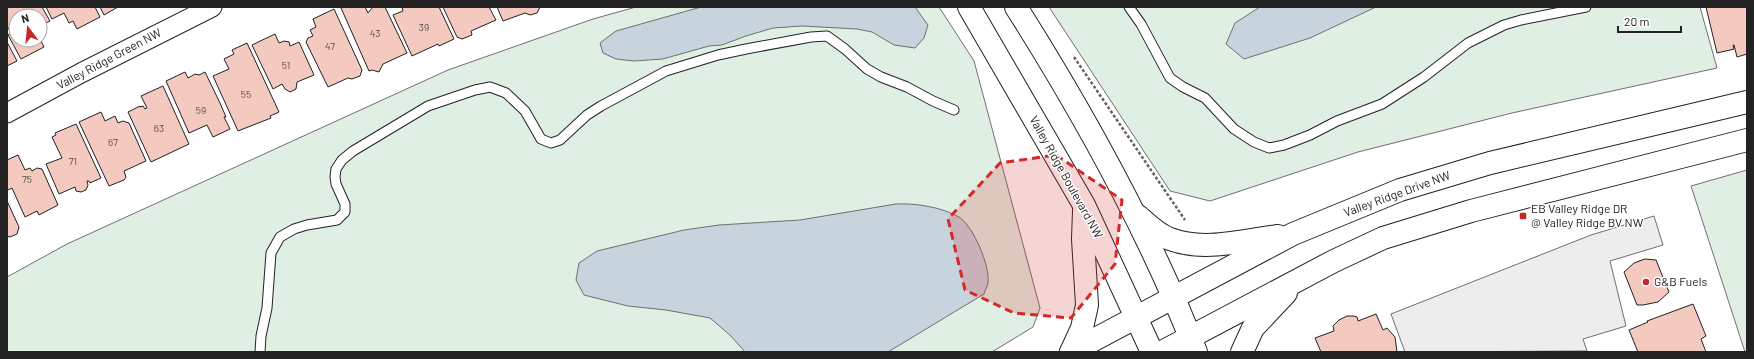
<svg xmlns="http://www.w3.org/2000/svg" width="1754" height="359" font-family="Barlow,sans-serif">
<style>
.green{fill:#e0efe3;stroke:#6f6f6f}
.parking{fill:#ededed;stroke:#6f6f6f}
.water{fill:#c7d3dd;stroke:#6f6f6f}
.building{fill:#f3c9c0;stroke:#222}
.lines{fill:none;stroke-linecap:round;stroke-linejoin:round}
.lane-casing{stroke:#222;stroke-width:11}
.street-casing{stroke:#222;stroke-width:21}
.secondary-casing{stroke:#222;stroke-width:24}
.path{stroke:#646464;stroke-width:2.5;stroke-dasharray:3 2;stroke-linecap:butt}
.lane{stroke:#fff;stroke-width:9}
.street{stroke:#fff;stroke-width:19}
.secondary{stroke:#fff;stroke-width:22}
.marked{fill:#d62828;fill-opacity:0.2;stroke:#d62828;stroke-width:3;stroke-dasharray:8 5;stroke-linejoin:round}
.poi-dot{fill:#c62828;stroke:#fff;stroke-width:1.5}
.labels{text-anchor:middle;stroke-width:3;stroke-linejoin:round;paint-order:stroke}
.number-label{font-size:10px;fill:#564c4a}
.street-label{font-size:12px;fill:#222;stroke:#fff}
.poi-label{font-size:12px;fill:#222;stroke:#fff;text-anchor:start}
</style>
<rect width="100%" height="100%" fill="#fff"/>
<g class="green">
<polygon points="636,7 939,7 974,61 1040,308 1033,327 992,352 7,352 7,277 67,244 448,70 593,19"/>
<polygon points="1049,7 1700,7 1717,68 1512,113 1358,152 1210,201 1170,191"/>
<polygon points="1747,170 1747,352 1745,352 1691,186"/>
</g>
<polygon class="parking" points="1654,216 1663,245 1610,261 1626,326 1583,339 1587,351 1405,352 1391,314 1591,235"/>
<g class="water">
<polygon points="701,7 915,7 928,25 924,38 915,48 894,45 872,32 857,29 802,26 773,28 746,36 722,45 709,46 663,59 634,61 616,59 603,53 600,43 616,31"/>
<polygon points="1260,7 1376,7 1310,38 1244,59 1226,44 1235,23"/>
<path d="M896,204C916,203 941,207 959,217C973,226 990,265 988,282C988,286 985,290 984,294L888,352H745L731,336L710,318L666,310L628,306L584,295L576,280L579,263L597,251L684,230L719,225L800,220Z"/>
</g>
<g class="building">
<polygon points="7,7 42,7 50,21 40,26 40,16 16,16 16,40 40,40 40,39 44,47 21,59 8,35 11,33 7,26"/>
<polygon points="46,7 95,7 100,17 77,29 73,21 69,23 64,13 52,19"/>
<polygon points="100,7 118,7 104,15"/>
<polygon points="344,7 365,7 368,13 373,7 385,7 407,53 383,64 379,72 372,70 369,71 341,8"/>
<polygon points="402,7 439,7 454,39 439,46 438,44 412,56 393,15 403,11"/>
<polygon points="443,7 489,7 496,20 471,31 472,35 462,39 457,37"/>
<polygon points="497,7 540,7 537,13 530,15 525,13 503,21"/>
<polygon points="1706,7 1747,7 1747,54 1737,57 1734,45 1733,45 1734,49 1730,50 1717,53"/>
<polygon points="334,9 362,70 360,76 352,79 348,78 328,87 306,42 308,38 313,36 310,30 316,27 313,19"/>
<polygon points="275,34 279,43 284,41 289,42 290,46 299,42 314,75 297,82 296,89 290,92 285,89 282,84 273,89 252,45"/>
<polygon points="7,42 17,61 7,66"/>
<polygon points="247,43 279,112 270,116 271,118 238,131 213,76 229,69 224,59 234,54 232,50"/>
<polygon points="185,72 188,78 195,74 199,75 205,72 220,103 226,117 224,117 230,129 213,137 207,125 189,133 166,81"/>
<polygon points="163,86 189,144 151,162 128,112 140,106 140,107 143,106 145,109 147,108 141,96"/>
<polygon points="101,112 105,121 115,116 118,123 123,121 129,123 146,161 124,171 126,177 124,180 109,186 79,122"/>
<polygon points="76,124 101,178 90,183 89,181 87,181 88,185 86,190 81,192 76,191 75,187 59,194 46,164 62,158 52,137 56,135 55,133"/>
<polygon points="18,155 25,170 30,168 32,171 37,168 42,169 58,205 39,215 37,211 25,217 12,188 8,190 7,189 7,160"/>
<polygon points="7,201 19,227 17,234 10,237 7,236"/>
<polygon points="1645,259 1656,260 1669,292 1658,302 1643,305 1637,305 1624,272 1634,263"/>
<polygon points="1693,304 1706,336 1701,339 1706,352 1638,352 1629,330 1648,322 1647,321"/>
<polygon points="1376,314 1383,330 1387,328 1395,337 1397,352 1321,352 1315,338 1334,331 1333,326 1339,320 1347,316 1354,316 1357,317 1358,321"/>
</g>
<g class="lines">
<defs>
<g id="lane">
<polyline points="1129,7 1141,24 1170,78 1183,87 1205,98 1234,129 1254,142 1269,148 1284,145 1310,135 1337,121 1382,104 1424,77 1468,43 1504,25 1521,20 1586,7"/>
<polyline points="260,352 261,336 267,308 271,253 280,237 294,229 307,225 337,220 345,212 345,204 336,184 335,177 336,169 342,160 353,151 428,106 475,90 490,87 506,93 525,111 541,139 551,143 560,140 587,115 601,106 666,71 718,55 746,49 811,37 827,36 845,49 867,69 881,77 907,87 933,101 954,110"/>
</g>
<polyline id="street" points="7,113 81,73 212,7"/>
<g id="secondary">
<polyline points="969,7 1084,205 1152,352"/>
<path d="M1016,7C1085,116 1149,231 1196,352"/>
<path d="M1138,216C1147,224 1158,235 1170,239C1204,252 1244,240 1278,236"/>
<polyline points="1071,352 1293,234 1400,190 1490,163 1747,102"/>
<polyline points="1071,352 1082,328 1087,305 1083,239 1084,211"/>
<polyline points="1162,352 1334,261 1383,238 1471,211 1747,140"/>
<polyline points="1242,352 1253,328 1286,293"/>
</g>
</defs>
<use href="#lane" class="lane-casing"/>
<use href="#street" class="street-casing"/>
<use href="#secondary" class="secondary-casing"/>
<polyline class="path" points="1074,57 1185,220"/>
<use href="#lane" class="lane"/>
<use href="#street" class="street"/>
<use href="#secondary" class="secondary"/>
</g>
<path class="marked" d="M1056,155L1122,200L1115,264L1071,318L1014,313L965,290L948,219L1000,163Z"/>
<g class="poi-dot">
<rect x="1519" y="212" width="8" height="8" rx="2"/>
<circle cx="1646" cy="282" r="4"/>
</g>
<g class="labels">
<g class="number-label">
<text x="424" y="31">39</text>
<text x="375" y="37">43</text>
<text x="330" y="50">47</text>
<text x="286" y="69">51</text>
<text x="246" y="98">55</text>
<text x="201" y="114">59</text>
<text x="159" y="132">63</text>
<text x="113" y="146">67</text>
<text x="73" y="165">71</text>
<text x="27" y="183">75</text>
</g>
<g class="street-label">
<text transform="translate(109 59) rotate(-28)" y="4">Valley Ridge Green NW</text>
<text transform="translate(1066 177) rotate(61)" y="4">Valley Ridge Boulevard NW</text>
<text transform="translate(1397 194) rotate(-20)" y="4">Valley Ridge Drive NW</text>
</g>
<g class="poi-label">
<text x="1531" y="213">EB Valley Ridge DR<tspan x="1531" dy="14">@ Valley Ridge BV NW</tspan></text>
<text x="1654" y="286">G&amp;B Fuels</text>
</g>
</g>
<rect width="1754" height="359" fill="none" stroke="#222222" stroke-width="16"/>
<g transform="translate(28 28) rotate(344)"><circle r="19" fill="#ffffff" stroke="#a7a7a7"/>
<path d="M0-3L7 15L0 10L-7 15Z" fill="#c62828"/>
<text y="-6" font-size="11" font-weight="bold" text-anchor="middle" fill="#222222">N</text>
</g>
<path d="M1618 26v6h63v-6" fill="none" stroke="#222222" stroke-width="2"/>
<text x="1624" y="26" font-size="12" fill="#222222" stroke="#ffffff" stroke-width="3" paint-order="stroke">20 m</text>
</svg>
